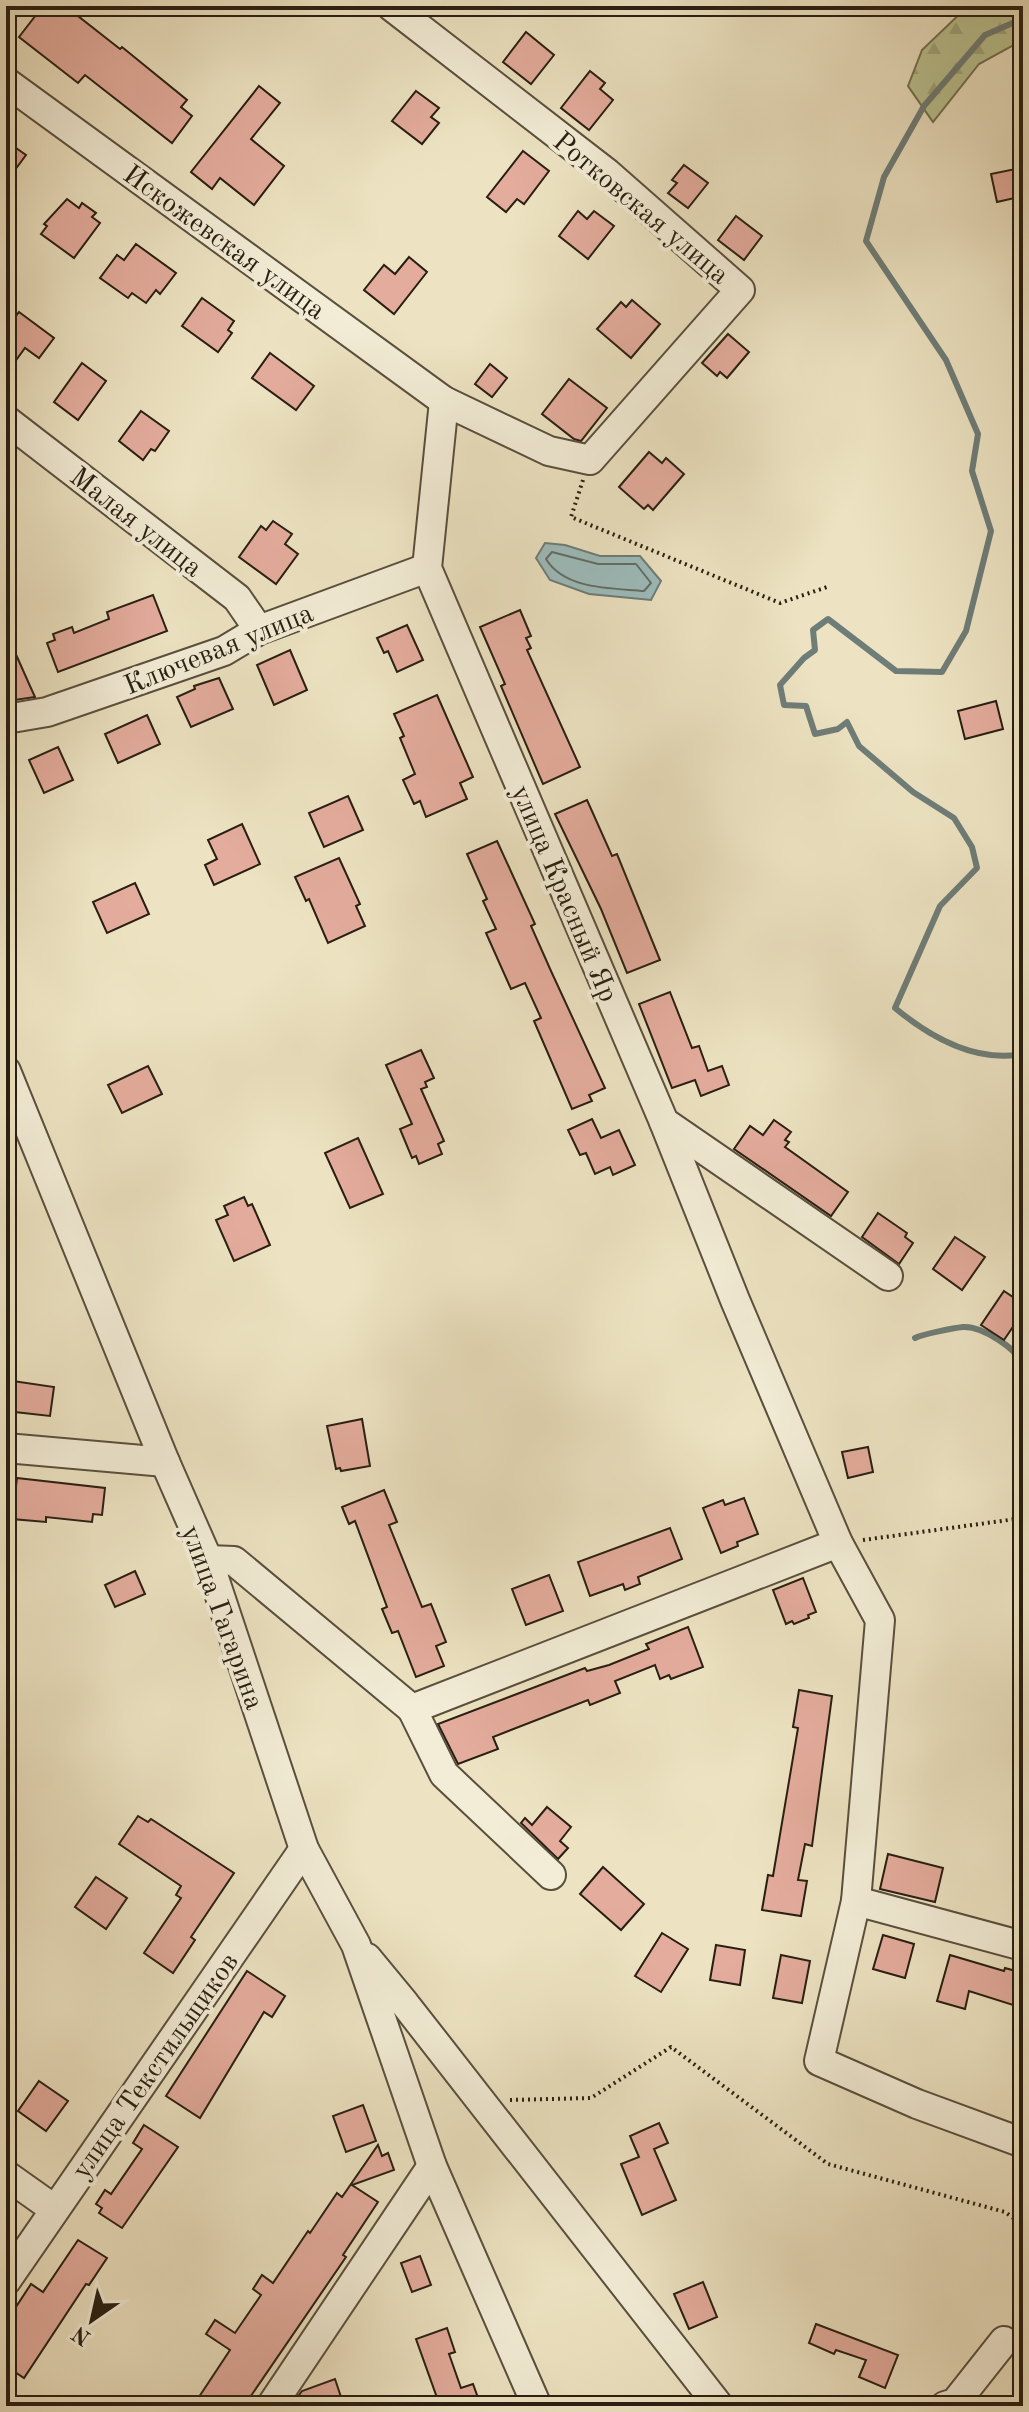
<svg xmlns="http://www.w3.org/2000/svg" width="1029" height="2412" font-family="'Old Standard TT',serif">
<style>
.forest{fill:url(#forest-firs);stroke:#727051;stroke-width:2}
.water{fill:#9dbcbc;stroke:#6e7d78;stroke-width:2}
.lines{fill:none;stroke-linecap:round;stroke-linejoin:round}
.shore{stroke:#626d66;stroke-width:2}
.stream{stroke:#6e7d78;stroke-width:6}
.building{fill:#e4ac9d;stroke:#281e11;stroke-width:2}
.minor-casing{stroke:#594f3d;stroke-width:32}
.path{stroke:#281e11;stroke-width:4;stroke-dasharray:2 4;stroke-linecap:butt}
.minor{stroke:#f3edd7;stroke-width:28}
.labels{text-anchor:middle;stroke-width:8;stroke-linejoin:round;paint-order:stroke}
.street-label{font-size:28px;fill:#281e11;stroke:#f3edd7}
</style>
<defs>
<pattern id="forest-firs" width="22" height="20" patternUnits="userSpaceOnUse" patternTransform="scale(2)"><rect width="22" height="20" fill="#bbc391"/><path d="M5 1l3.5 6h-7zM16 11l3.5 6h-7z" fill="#a1a77c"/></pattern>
</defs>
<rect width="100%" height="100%" fill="#ede3c2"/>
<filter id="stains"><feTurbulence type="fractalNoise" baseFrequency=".0025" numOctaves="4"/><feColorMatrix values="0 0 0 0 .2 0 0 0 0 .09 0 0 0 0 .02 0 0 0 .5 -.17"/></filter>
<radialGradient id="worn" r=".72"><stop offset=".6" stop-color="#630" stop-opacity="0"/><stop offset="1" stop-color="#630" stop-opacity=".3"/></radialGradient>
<polygon class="forest" points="968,6 1023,6 1023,40 979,64 933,122 908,86 922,50"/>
<polygon class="water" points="545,543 565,545 600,556 640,556 661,581 651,600 589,594 550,580 536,558"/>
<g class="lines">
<path class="shore" d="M552,552L598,564H636L651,583L644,591C612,588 565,590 546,559Z"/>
<g class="stream">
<path d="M1023,11L1015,22L985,35L924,106L884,177L866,241L946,360L978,434L972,471L991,531L966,631L942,672L896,671L828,619L813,630L815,650L804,658L780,685L784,705L806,706L815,734L838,729L847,722L859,746L913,792L954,818L972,847L977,868L940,906L895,1008C930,1037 975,1063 1023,1054"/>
<path d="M915,1338C923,1334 954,1328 963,1327C982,1326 1019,1349 1023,1367"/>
</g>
</g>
<g class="building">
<polygon points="43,6 86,6 78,16 120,49 122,47 187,100 181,107 192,116 172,143 85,75 78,83 19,37"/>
<polygon points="526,32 554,55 531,84 503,62"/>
<polygon points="590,71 605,83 600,89 613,100 589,130 561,108"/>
<polygon points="259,86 280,103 251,139 284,166 254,205 220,178 212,189 191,172"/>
<polygon points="416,91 439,108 431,117 439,123 422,144 392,121"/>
<polygon points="6,141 26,155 6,182"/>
<polygon points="523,151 549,171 524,204 517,199 506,212 487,197"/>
<polygon points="684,165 708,183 688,208 668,193 677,183 672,180"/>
<polygon points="1020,168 1023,196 997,202 991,174"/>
<polygon points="67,199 79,208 82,203 96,213 92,217 100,223 74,258 41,234 47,226 44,224"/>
<polygon points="578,211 587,219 594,211 614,226 588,259 559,236"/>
<polygon points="736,216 762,236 744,260 718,240"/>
<polygon points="136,244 176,273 160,294 156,290 146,303 132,293 128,298 100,278 117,255 124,260"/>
<polygon points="409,257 427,272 394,314 364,290 384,265 395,274"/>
<polygon points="202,298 234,321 228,330 232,333 218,352 182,326"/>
<polygon points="632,300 660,324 631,358 597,329 621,302 626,307"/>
<polygon points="19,312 54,338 39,358 25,348 6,374 6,329"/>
<polygon points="728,334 749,352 727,378 720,372 717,376 702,363"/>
<polygon points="270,353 314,386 296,410 252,378"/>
<polygon points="82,363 106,381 78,420 54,402"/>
<polygon points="490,364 507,378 492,397 475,384"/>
<polygon points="569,379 607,408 581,441 574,439 542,414"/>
<polygon points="141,411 169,431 155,451 151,449 143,460 119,441"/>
<polygon points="649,452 662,463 666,458 684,474 653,510 648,505 644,509 619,487"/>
<polygon points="273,521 292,534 285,544 298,554 276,584 239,557 261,526 266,530"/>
<polygon points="153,595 167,631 58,672 47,643 55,640 53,634 72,627 74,633 109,619 107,612"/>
<polygon points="520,610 531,636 526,638 531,648 527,650 580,767 543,784 501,686 505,684 480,627"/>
<polygon points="407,625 423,660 397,672 388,651 384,653 377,638"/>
<polygon points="6,632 30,686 35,697 8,701 6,696"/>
<polygon points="290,650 307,690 274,705 257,665"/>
<polygon points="219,678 233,709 191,727 177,697 195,689 194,686"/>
<polygon points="437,695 473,777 460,783 467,799 426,817 420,801 414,804 403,780 415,774 400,738 404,736 394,714"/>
<polygon points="996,701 1003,729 965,739 958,711"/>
<polygon points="147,715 160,744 118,763 105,734"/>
<polygon points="58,747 73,780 44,793 29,760"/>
<polygon points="348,796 363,830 324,847 309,813"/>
<polygon points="587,800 612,856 617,854 660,960 627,973 601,909 555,814"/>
<polygon points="242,824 260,864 214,885 205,865 217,859 208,840"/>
<polygon points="497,841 535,924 531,926 551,971 605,1088 589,1095 592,1101 572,1109 534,1021 541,1018 525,983 511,989 486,933 496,929 483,901 487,899 467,854"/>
<polygon points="339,858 360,904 356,906 365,926 328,943 309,899 306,901 295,877"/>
<polygon points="135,883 149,914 107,933 93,902"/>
<polygon points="670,992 692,1048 699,1046 708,1071 722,1066 729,1085 701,1096 695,1080 672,1088 639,1004"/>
<polygon points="421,1050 434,1078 425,1082 427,1087 421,1089 444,1141 438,1144 442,1154 419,1164 416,1156 412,1158 400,1129 412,1124 386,1065"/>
<polygon points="148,1066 162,1094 122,1113 108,1085"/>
<polygon points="592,1119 601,1138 619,1130 635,1165 613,1175 610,1167 595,1174 586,1153 580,1155 568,1130"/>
<polygon points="774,1120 791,1132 785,1140 789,1142 785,1147 848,1192 831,1216 734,1149 750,1126 763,1135"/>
<polygon points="358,1138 383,1194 350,1208 325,1153"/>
<polygon points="244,1197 248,1206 252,1204 270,1245 234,1261 216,1220 228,1215 224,1206"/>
<polygon points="878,1213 907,1233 905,1237 913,1243 899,1264 862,1237"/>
<polygon points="955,1237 985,1257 962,1290 933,1269"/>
<polygon points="1004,1291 1023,1304 1023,1312 1004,1340 981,1325"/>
<polygon points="6,1380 54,1387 50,1416 6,1411"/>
<polygon points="362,1419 370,1466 341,1471 340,1468 336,1469 327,1426"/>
<polygon points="868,1447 873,1472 848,1478 842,1452"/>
<polygon points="17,1478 105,1488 102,1515 93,1514 92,1522 46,1517 46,1522 12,1519"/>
<polygon points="384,1490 397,1522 389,1525 422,1607 431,1604 446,1642 436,1646 444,1666 416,1677 398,1631 392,1633 382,1609 387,1607 355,1521 349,1524 342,1507"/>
<polygon points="744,1498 758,1534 737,1542 738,1546 721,1553 703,1508 723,1500 725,1505"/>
<polygon points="670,1528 682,1559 638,1577 640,1584 625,1590 623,1584 590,1596 578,1562"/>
<polygon points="135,1571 145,1594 115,1607 105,1585"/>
<polygon points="549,1575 563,1611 526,1625 512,1589"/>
<polygon points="803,1578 816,1612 808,1615 809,1618 794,1624 792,1621 786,1624 773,1590"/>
<polygon points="688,1627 703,1667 671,1679 669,1675 660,1679 655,1665 615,1681 620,1693 590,1705 588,1700 493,1737 498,1749 458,1764 438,1724 585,1668 587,1671 609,1665 649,1649 646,1644"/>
<polygon points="799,1690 832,1696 812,1846 805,1844 798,1880 807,1881 801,1916 762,1910 768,1875 773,1876 798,1728 793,1727"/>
<polygon points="547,1807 571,1827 560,1841 568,1848 558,1859 521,1823 525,1818 532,1825"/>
<polygon points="138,1816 148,1822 151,1819 234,1873 191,1937 195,1940 173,1973 144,1953 181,1898 176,1895 181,1886 119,1844"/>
<polygon points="888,1854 943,1868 935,1902 880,1889"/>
<polygon points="603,1867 644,1904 621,1930 580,1894"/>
<polygon points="96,1877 127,1898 106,1929 75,1907"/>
<polygon points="662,1933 688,1949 661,1992 635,1976"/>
<polygon points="883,1935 914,1944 905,1978 873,1969"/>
<polygon points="716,1945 745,1950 740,1985 710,1980"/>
<polygon points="781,1955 810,1961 802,2003 773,1998"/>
<polygon points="950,1955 1004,1971 1005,1968 1023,1973 1023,2008 969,1991 965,2009 937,2001"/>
<polygon points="247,1971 285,1996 272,2017 264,2012 200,2118 166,2096"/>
<polygon points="39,2081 68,2101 46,2131 18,2111"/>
<polygon points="363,2105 376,2141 346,2152 333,2116"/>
<polygon points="659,2123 668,2143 654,2149 676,2200 642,2215 621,2164 639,2157 630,2136"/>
<polygon points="144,2125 178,2147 122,2228 99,2213 102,2208 96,2204 105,2190 111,2194 142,2149 133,2143"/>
<polygon points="378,2145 382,2156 388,2153 394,2170 352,2185 378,2202 343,2255 346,2257 244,2406 193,2406 230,2350 206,2334 215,2320 235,2333 261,2295 253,2289 262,2275 273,2283 308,2231 310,2233 337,2193 342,2197"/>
<polygon points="78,2240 107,2258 89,2285 86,2284 24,2378 6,2366 6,2331 16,2316 12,2313 31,2284 43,2292"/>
<polygon points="420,2256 431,2285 412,2292 401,2263"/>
<polygon points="703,2282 717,2317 689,2329 674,2294"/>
<polygon points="816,2324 898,2355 885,2388 859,2377 866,2360 836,2350 834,2354 809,2343"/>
<polygon points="447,2328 455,2352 449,2354 461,2388 473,2384 481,2406 440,2406 416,2339"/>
<polygon points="335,2379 344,2406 291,2406 302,2391"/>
</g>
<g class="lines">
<defs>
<g id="minor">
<polyline points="6,82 444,401 549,451 590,460 740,290 607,173 391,6"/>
<polyline points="444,401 427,568 664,1122 888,1276"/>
<polyline points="6,420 237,598 259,630"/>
<polyline points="6,719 47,712 224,651 259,630 427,568"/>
<polyline points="6,1071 165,1462 208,1560 304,1849 356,1945 432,2166 537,2406"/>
<polyline points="664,1122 735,1300 838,1543 880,1620 856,1901 819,2061 917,2104 1023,2143"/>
<polyline points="6,1448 165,1462"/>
<polyline points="208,1560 234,1561 412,1709 838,1543"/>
<polyline points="412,1709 444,1774 551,1875"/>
<polyline points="856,1901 1023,1946"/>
<polyline points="367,1958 405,2004 719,2406"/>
<polyline points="6,2175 54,2209"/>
<polyline points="6,2281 304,1849"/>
<polyline points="271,2406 432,2166"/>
<polyline points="945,2406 955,2403 1004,2341"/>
</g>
</defs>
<use href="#minor" class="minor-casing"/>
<g class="path">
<polyline points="583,480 571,517 780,603 830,586"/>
<polyline points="863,1540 1023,1518"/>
<polyline points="510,2100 591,2098 671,2047 828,2164 1005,2212 1023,2225"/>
</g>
<use href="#minor" class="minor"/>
</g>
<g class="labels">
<g class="street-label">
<text transform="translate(642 207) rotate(40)" y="10">Ротковская улица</text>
<text transform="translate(225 241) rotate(36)" y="10">Искожевская улица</text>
<text transform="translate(137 521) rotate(38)" y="10">Малая улица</text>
<text transform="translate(218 648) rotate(-22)" y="10">Ключевая улица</text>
<text transform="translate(566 893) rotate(67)" y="10">улица Красный Яр</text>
<text transform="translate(224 1617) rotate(70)" y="10">улица Гагарина</text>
<text transform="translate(154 2065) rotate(-55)" y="10">улица Текстильщиков</text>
</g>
</g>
<rect width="1029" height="2412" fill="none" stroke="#ede3c2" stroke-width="32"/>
<rect x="8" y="8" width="1013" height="2396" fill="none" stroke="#281e11" stroke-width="4"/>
<rect x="16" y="16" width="997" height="2380" fill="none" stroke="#281e11" stroke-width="2"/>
<g transform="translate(92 2320) rotate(214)" stroke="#f3edd7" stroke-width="6" paint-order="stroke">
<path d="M0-6L14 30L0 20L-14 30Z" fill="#281e11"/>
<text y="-12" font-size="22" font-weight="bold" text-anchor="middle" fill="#281e11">N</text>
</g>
<rect width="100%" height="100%" filter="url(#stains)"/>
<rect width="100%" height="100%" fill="url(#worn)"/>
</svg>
